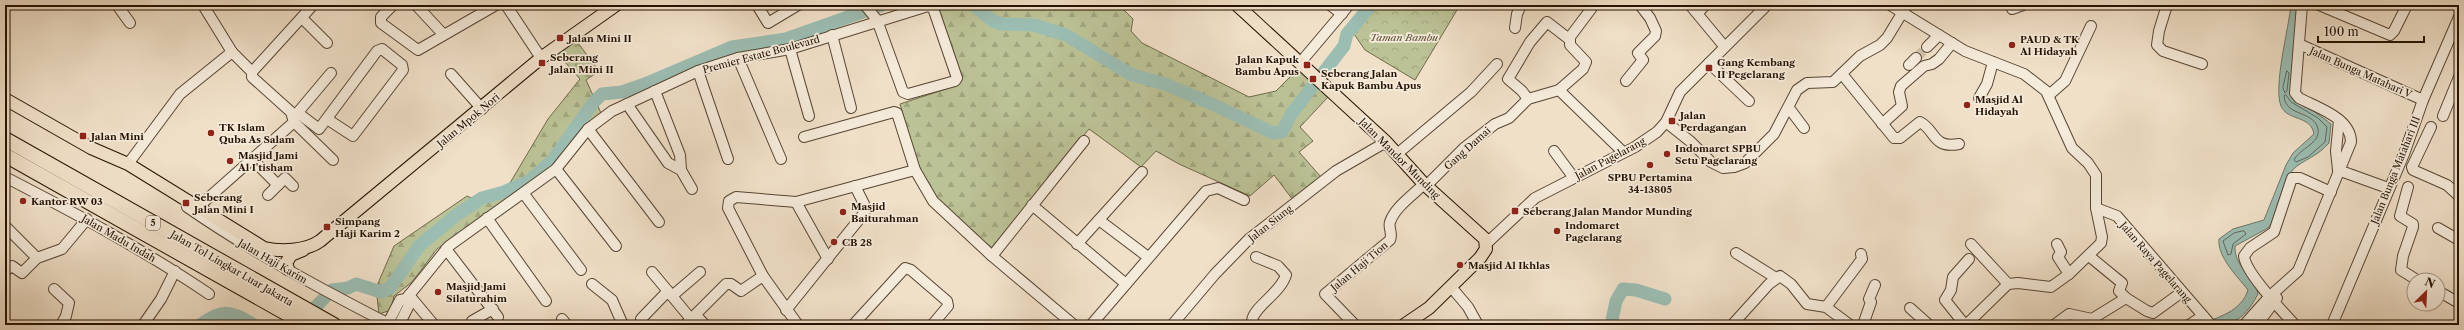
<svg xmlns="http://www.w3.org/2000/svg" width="2464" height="330" font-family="'Libre Caslon Text',serif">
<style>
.forest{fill:url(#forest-firs);stroke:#706a4b}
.park{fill:url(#park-crowns);stroke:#706a4b}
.water{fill:#9bbdb2;stroke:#6b786b}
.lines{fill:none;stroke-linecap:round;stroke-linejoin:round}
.shore{stroke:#60675a;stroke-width:1}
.river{stroke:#9bbdb2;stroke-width:13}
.minor-tunnel{stroke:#d1c1aa;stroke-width:10;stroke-dasharray:10 5;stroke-linecap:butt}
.minor-casing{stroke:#574533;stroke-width:12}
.major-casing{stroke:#241101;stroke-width:14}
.highway-casing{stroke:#241101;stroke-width:16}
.minor{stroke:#f5ebdb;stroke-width:10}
.major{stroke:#f0e0c8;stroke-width:12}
.highway{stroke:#f0e0c8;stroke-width:14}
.poi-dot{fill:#8f2418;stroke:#f5ebdb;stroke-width:1.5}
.labels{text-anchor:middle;stroke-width:3.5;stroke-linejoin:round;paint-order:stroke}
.shield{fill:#f5ebdb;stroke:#635242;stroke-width:1}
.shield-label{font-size:9px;font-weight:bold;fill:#241101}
.park-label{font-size:10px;font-style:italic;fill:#594f35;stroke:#f5ebdb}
.poi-label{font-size:10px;font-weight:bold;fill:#241101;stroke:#f5ebdb;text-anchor:start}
.street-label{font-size:10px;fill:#241101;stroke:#f5ebdb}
</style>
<defs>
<pattern id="forest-firs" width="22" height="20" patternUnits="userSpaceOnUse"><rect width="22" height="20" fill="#bbc295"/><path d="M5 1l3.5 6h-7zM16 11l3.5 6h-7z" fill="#a1a67f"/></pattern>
<pattern id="park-crowns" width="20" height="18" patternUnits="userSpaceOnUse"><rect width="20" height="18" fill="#bbc295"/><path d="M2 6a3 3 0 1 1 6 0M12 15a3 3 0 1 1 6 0" fill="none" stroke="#a1a67f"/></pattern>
</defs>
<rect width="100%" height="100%" fill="#f0e0c8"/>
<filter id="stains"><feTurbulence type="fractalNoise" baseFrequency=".005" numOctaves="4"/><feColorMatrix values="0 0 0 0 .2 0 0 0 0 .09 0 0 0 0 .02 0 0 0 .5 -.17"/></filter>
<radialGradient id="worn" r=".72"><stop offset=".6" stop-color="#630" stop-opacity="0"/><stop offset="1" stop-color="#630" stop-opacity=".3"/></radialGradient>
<g class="forest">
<polygon points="932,5 1119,5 1133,19 1131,31 1142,43 1249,97 1276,91 1298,69 1328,97 1300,127 1313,141 1299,152 1321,177 1293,200 1274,175 1250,196 1179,164 1156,151 1141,167 1089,129 992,248 938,203 918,167 900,104 958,85"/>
<polygon points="575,39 599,71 586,80 601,113 583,128 547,175 437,249 412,282 394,296 391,310 379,314 376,288 394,246 467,196 476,200 510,183 548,119 580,79 556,52"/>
</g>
<polygon class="park" points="1373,5 1460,5 1415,80 1365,50 1354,34"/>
<path class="water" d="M2291,5H2300L2291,94C2303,106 2318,113 2331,124L2329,143C2317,156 2310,157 2297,166C2285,174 2277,209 2272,223L2268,228L2235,246C2234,267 2254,276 2258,294C2242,324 2231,325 2199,325C2218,317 2241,312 2248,290C2238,277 2217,257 2219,239L2233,229L2264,220L2286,165L2293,153L2314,134C2311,115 2287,121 2281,106C2273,87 2289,27 2291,5Z"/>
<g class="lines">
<g class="shore">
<polygon points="2287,71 2289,73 2287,91 2285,93 2283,88"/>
<path d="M2286,95L2291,102L2318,118L2327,127L2325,142L2308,157L2296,162L2294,160C2299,149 2321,143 2318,129C2314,110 2285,117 2284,96Z"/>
<polygon points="2244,231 2246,234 2233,244 2231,254 2228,255 2223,241 2234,233"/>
</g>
<g class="river">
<polyline points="973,5 993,21 1002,24 1034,25 1066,35 1130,74 1165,84 1210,103 1273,133 1282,132 1292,113 1344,46 1347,34 1371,5"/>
<polyline points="304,319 332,290 348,288 356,284 381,292 390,288 419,246 455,216 482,198 504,192 529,181 552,161 593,103 602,94 622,92 645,84 732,47 786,39 882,5"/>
<path d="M200,325C223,308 231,311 254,325"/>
<polyline points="1611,325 1616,301 1623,289 1636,290 1665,299"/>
</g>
<polyline class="minor-tunnel" points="1916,58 1927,47"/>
<defs>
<g id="minor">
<polyline points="117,5 130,23"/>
<polyline points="203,5 232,52 252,72"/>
<polyline points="393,5 381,17 381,23 418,50 496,5"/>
<polyline points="416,5 443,34"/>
<polyline points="506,5 541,58"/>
<polyline points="757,5 768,23 798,5"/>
<polyline points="1330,5 1342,14"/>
<polyline points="1690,5 1724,46"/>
<polyline points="1890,5 1965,51 2024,74 2046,91 2072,148 2088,163 2096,175 2096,208 2102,237 2101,243 2069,274 2051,287 2018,283 2008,284 1966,325"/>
<polyline points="2167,5 2159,31 2157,45 2163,51 2202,64"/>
<polyline points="2319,5 2390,35 2394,31 2407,5"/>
<polyline points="2012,9 2023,5"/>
<polyline points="1698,13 1705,5"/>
<polyline points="302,18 327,43"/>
<polyline points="1515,28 1517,14 1521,5"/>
<polyline points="832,35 851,108"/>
<polyline points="2299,44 2423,100"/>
<polyline points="1927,47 1939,35"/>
<polyline points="790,49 809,116"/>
<polyline points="738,58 781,159"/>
<polyline points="1300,63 1349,5"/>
<polyline points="1709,63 1749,101"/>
<polyline points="1909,65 1916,58"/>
<polyline points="698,71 728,159"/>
<polyline points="451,74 482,109"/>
<path d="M1842,74L1894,138H1900L1920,122C1936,130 1932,149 1959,144"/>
<polyline points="1626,81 1643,60 1638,53 1655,36 1656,31 1650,18 1640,5"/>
<polyline points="1559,90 1623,152"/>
<polyline points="655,91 680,155 681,170"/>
<polyline points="2049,95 2065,81 2091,26"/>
<polyline points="1979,98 1987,84 1993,62"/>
<polyline points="1528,99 1522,91 1508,79 1530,42 1547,22 1569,39"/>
<polyline points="627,104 668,163 681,170 692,189"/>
<polyline points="1789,108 1804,128"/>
<polyline points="298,113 319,129 377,51 382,49 402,65 403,70 353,136 327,119"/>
<polyline points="2443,116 2459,77"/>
<polyline points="294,117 331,73"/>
<polyline points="294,122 333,160"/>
<polyline points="1666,122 1691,142 1711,162 1723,168 1734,167 1745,163 1774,134 1797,90 1807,83 1833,82 1860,56 1880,45 1887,38 1907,5"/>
<polyline points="1882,124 1902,106 1899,92 1901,86 1924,66 1932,64 1939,59 1952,43"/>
<polyline points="2431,127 2412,167 2413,170 2447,185 2459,196"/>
<polyline points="588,129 659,222"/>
<polyline points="804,137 894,112 897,113 915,170 933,201 992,256 1074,325"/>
<polyline points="1554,151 1574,178"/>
<polyline points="1397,154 1471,92 1497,64"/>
<polyline points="253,160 278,185"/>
<polyline points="128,164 180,94 232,52"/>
<polyline points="556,169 616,246"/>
<polyline points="2338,170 2388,188"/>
<polyline points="2338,170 2336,151 2339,120"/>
<path d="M5,177C75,213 144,250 209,294"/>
<polyline points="1426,186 1464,148 1495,124 1509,118 1528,99 1559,90 1583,69 1586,62 1570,45 1570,37 1591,9 1592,5"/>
<polyline points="2408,187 2400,216 2413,224 2413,227 2403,256 2401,270 2417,280"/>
<polyline points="524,194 581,270"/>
<polyline points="268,195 285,178 293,186"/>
<polyline points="796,202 828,259"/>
<polyline points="1032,205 1126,284"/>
<path d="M187,207C252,252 321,289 391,325"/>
<polyline points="197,208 294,122 291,112 252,77 252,72 313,5"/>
<polyline points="2096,208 2117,216 2211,325"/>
<polyline points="487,218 546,301"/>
<polyline points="1099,220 1148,257"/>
<polyline points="5,226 37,258"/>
<polyline points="2438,228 2459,240"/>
<polyline points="1487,243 1535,198 1635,147 1657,132 1666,122 1680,92 1767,5"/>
<polyline points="1077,244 1142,172"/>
<polyline points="1971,244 2008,284"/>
<polyline points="2057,244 2061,252 2058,257 2069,274"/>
<polyline points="446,249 498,317"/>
<polyline points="1736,253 1776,278"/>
<polyline points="992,256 1084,141"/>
<polyline points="2089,256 2122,283 2119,291 2126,298"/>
<path d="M1256,257L1278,266L1286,275C1280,294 1253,307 1252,321L1256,325"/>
<polyline points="5,271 12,266 22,273 37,258 62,249 87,219"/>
<polyline points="652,272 691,319"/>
<polyline points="592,284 612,300 623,325"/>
<polyline points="1452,288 1468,307 1478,325"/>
<polyline points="54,289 69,303 66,316 61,325"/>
<polyline points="2438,291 2459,303"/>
<polyline points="409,295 434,325"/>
<polyline points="672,296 700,272"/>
<polyline points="406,299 449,246 556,169 588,129 612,111 698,71 738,58 790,49 928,6 933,8 957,78 955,81 908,94 903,92 877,20 865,5"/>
<polyline points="1826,307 1862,259 1861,254"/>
<polyline points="1910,308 1929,325"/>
<polyline points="786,310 865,212 864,204 855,186"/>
<polyline points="696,315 705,325"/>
<polyline points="562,319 567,325"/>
<polyline points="641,319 668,291"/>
<polyline points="472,321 493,309"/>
<polyline points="388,323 400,300 406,299"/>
<polyline points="143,325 161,299 175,271"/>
<polyline points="399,325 409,305 406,299"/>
<polyline points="685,325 726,284 731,284 741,291 763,276"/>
<polyline points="798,325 763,276 728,208 729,201 736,197 796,202 915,170"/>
<polyline points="853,325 905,268 911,270 947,301 948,306 932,325"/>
<polyline points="1091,325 1206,191 1218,188 1244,200"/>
<polyline points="1172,325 1215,274 1249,239 1336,171 1386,142"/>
<path d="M1355,325L1325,294L1390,240C1393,233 1388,228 1390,222C1395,207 1413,195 1424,184"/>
<polyline points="1732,325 1769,284 1780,276 1791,284 1807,304 1826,307 1850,325"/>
<polyline points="1863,325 1871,302 1869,299 1875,285"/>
<polyline points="1965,325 1945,300 1951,290 1953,277 1969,259"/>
<polyline points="2054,325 2069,314 2092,319 2126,298 2147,311 2153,313 2182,292"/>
<polyline points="2189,325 2203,316"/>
<path d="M2244,325L2269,297L2298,271L2351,142C2351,118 2318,108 2299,98L2295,93L2302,5"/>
<polyline points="2257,325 2277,298"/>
<path d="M2295,325C2283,312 2245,272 2244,256L2250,248L2274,232L2292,178H2300L2331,192"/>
<polyline points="2332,325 2404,154 2423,100 2459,17"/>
</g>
<g id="major">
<polyline points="1237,5 1386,142 1424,184 1485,239 1486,249 1480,258 1429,308 1404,325"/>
<path d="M5,99L91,148L128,164L264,248C281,252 306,251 320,241L541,58L616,5"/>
<polyline points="288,269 286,263 291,255 303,250"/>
</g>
<g id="highway">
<polyline points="5,139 334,325"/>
<polyline points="5,155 307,325"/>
</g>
</defs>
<use href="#minor" class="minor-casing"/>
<use href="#major" class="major-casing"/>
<use href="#highway" class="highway-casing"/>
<use href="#minor" class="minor"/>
<use href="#major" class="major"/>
<use href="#highway" class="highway"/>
</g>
<g class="poi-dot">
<rect x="556" y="34" width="8" height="8" rx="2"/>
<circle cx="2012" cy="45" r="4"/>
<rect x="538" y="59" width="8" height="8" rx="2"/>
<rect x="1303" y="61" width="8" height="8" rx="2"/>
<rect x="1705" y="64" width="8" height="8" rx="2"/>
<rect x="1309" y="75" width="8" height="8" rx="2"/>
<circle cx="1967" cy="105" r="4"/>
<rect x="1668" y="117" width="8" height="8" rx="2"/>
<circle cx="211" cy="133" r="4"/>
<rect x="79" y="132" width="8" height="8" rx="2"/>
<circle cx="1667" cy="154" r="4"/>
<circle cx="230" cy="161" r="4"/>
<circle cx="1650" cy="165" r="4"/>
<circle cx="23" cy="201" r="4"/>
<rect x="182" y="199" width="8" height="8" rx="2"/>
<rect x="1511" y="207" width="8" height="8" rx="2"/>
<circle cx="843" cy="212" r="4"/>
<rect x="323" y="223" width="8" height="8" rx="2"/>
<circle cx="1557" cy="231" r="4"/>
<circle cx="834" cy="242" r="4"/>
<circle cx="1460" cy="265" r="4"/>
<circle cx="438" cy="292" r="4"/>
</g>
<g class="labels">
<rect class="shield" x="146" y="216" width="14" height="14" rx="3"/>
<g class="shield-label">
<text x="153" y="226">5</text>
</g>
<g class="park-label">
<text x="1404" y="41">Taman Bambu</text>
</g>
<g class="poi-label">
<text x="568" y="42">Jalan Mini II</text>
<text x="2020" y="43">PAUD &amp; TK<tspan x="2020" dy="12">Al Hidayah</tspan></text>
<text x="550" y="61">Seberang<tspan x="550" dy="12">Jalan Mini II</tspan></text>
<text x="1299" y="63" text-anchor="end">Jalan Kapuk<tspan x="1299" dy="12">Bambu Apus</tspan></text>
<text x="1717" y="66">Gang Kembang<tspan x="1717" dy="12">II Pegelarang</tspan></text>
<text x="1321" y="77">Seberang Jalan<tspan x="1321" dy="12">Kapuk Bambu Apus</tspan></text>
<text x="1975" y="103">Masjid Al<tspan x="1975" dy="12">Hidayah</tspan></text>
<text x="1680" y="119">Jalan<tspan x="1680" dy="12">Perdagangan</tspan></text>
<text x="219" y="131">TK Islam<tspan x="219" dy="12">Quba As Salam</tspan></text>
<text x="91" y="140">Jalan Mini</text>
<text x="1675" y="152">Indomaret SPBU<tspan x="1675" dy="12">Setu Pagelarang</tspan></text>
<text x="238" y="159">Masjid Jami<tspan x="238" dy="12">Al I'tisham</tspan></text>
<text x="1650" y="181" text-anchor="middle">SPBU Pertamina<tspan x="1650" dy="12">34-13805</tspan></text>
<text x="194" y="201">Seberang<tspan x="194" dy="12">Jalan Mini I</tspan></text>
<text x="31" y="205">Kantor RW 03</text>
<text x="851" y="210">Masjid<tspan x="851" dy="12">Baiturahman</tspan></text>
<text x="1523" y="215">Seberang Jalan Mandor Munding</text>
<text x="335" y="225">Simpang<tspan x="335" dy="12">Haji Karim 2</tspan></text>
<text x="1565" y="229">Indomaret<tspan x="1565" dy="12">Pagelarang</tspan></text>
<text x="842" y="246">CB 28</text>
<text x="1468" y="269">Masjid Al Ikhlas</text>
<text x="446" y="290">Masjid Jami<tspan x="446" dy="12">Silaturahim</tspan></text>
</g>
<g class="street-label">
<text transform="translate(761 54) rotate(-15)" y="4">Premier Estate Boulevard</text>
<text transform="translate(2361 72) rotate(24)" y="4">Jalan Bunga Matahari V</text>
<text transform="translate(468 120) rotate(-40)" y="4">Jalan Mpok Nori</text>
<text transform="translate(1467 148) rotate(-42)" y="4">Gang Damai</text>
<text transform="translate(1400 158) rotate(45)" y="4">Jalan Mandor Munding</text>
<text transform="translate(1610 158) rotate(-28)" y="4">Jalan Pagelarang</text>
<text transform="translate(2395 170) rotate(-68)" y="4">Jalan Bunga Matahari III</text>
<text transform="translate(1270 223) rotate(-38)" y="4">Jalan Siung</text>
<text transform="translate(119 238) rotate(30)" y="4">Jalan Madu Indah</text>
<text transform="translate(273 261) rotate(30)" y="4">Jalan Haji Karim</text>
<text transform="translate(2156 262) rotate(49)" y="4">Jalan Raya Pagelarang</text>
<text transform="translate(1359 266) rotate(-40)" y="4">Jalan Haji Tion</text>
<text transform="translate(232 268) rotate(30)" y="4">Jalan Tol Lingkar Luar Jakarta</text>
</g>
</g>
<rect width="2464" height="330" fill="none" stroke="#f0e0c8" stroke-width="20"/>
<rect x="6" y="6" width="2452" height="318" fill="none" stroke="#241101" stroke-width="2"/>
<rect x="10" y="10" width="2444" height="310" fill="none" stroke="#241101"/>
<g transform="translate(2426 292) rotate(24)"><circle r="19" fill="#f5ebdb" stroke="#a19484"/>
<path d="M0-3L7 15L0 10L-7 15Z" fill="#8f2418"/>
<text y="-6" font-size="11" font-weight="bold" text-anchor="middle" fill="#241101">N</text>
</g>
<path d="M2318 36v6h106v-6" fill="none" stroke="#241101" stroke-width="2"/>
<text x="2324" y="36" font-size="12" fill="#241101" stroke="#f5ebdb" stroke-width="3" paint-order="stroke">100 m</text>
<rect width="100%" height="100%" filter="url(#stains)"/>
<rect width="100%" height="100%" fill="url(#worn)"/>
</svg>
